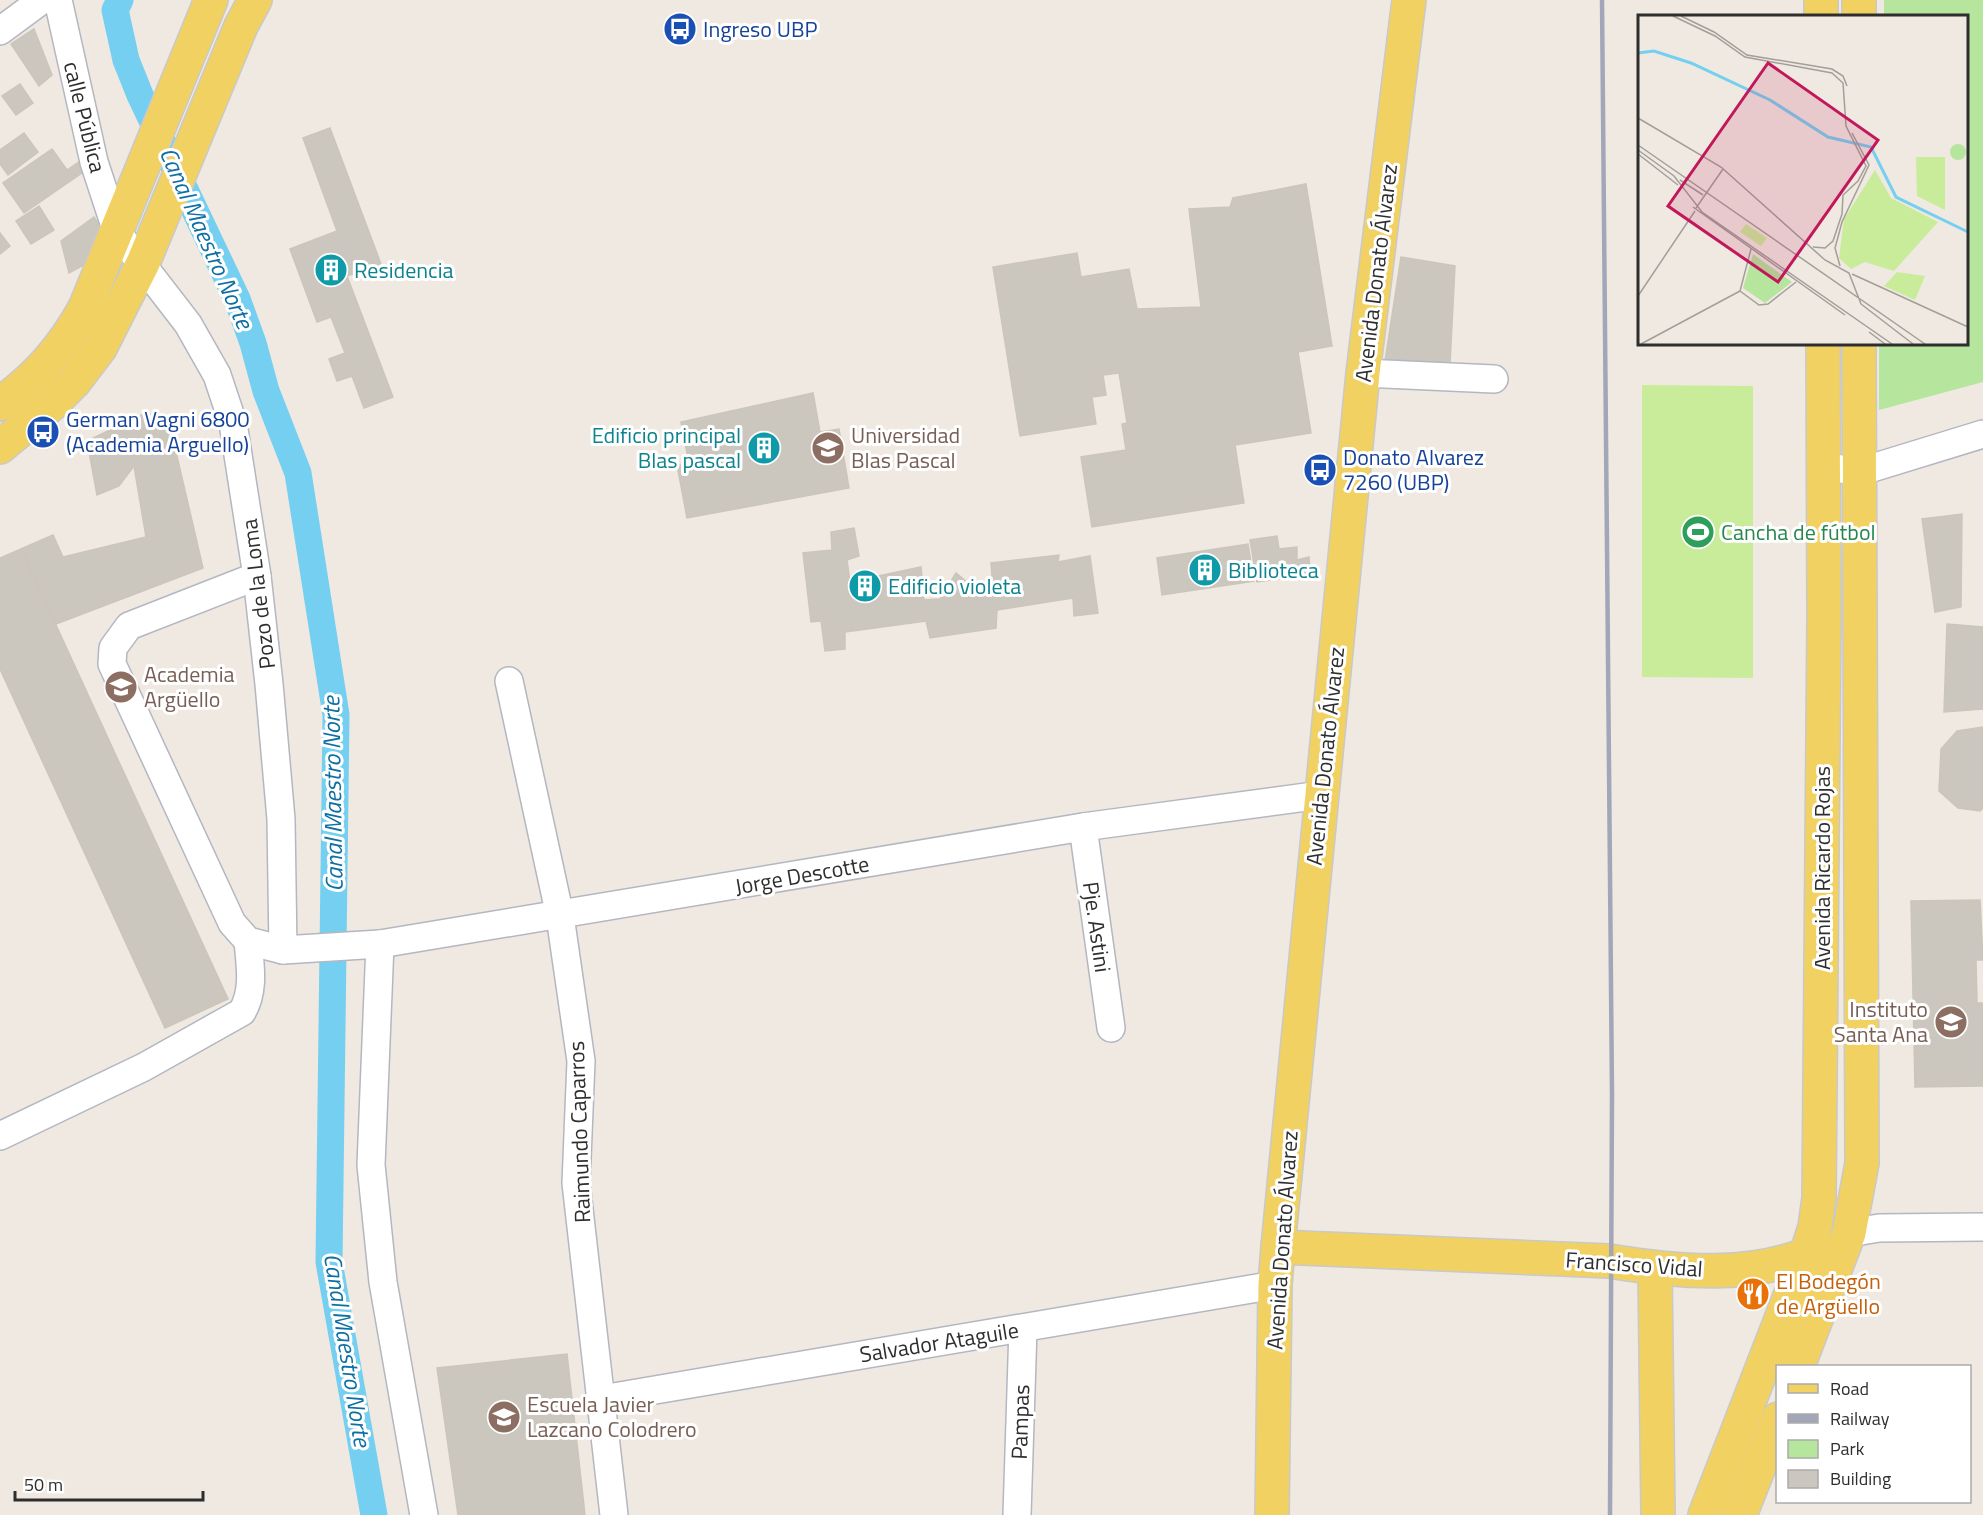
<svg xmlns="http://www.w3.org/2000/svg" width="1983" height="1515" font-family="'Titillium Web',sans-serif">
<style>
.green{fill:#b6e59e}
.pitch{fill:#c9ec9a}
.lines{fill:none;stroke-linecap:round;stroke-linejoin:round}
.canal{stroke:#75cff0;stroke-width:27}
.building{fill:#cbc7bf;stroke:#cbc5ba;stroke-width:1.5}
.minor-casing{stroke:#b4b7c1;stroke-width:30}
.major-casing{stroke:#c9c9c9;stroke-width:36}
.minor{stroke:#fff;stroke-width:27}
.major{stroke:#f2d163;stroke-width:33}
.rail{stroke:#a3a6b8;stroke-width:4.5}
.labels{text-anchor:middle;stroke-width:6;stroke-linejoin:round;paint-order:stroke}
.transit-label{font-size:22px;fill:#164399;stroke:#fff;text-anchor:start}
.street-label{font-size:22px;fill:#2e2e2e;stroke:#fff}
.culture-label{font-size:22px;fill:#0d838f;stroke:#fff;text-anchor:start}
.education-label{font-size:22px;fill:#785e54;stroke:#fff;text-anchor:start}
.leisure-label{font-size:22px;fill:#27864d;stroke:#fff;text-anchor:start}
.food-label{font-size:22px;fill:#c56008;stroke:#fff;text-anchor:start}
.water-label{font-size:24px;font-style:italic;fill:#0d6fa3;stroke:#fff}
.inset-river{fill:none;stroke:#75cff0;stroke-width:3}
.inset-road{fill:none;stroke:#a29e99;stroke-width:1.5}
.view{fill:#c2185b;fill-opacity:0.15;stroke:#c2185b;stroke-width:3}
.inset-edge{fill:none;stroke:#2e2e2e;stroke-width:3}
</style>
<rect width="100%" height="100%" fill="#efe9e1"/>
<polygon class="green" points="1884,0 1983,0 1983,382 1879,410 1879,344 1966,344 1966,16 1884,16"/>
<polygon class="pitch" points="1642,385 1753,386 1753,678 1642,677"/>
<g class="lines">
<polyline class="canal" points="120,0 115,10 126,60 140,95 237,299 253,343 266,391 298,473 336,715 329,1262 374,1515"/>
</g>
<g class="building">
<polygon points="34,29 52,75 39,86 11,44"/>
<polygon points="20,84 33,103 16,115 2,96"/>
<polygon points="330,128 381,264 347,276 393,397 364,408 352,376 337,381 329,359 345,353 331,317 317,322 290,249 337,231 303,138"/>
<polygon points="24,133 38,152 8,175 0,164 0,150"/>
<polygon points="52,149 67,170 83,159 89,168 24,213 3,183"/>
<polygon points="1306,184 1332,346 1298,352 1311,433 1235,445 1244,503 1092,527 1081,457 1126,450 1122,424 1127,423 1119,373 1103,375 1106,395 1092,397 1096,424 1020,436 993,267 1077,253 1081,277 1129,269 1137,309 1201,307 1189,209 1230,207 1233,198"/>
<polygon points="39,206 54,230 31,244 16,221"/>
<polygon points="94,217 100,226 86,264 69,273 61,241"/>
<polygon points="0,233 10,246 0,254"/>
<polygon points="1401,257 1455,266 1450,364 1385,361"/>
<polygon points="813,393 820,432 839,429 849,488 687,518 677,465 689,463 681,422"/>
<polygon points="148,412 173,439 203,568 56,624 21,549 53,535 63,557 146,537 134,466 119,486 97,495 87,441"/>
<polygon points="1962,514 1961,607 1935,612 1922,519"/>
<polygon points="854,528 859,556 847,560 850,582 921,567 924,600 940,599 956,573 980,593 993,590 991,563 1059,555 1058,562 1090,556 1098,613 1074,616 1073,598 997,610 996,628 930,638 926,621 845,632 845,649 825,651 821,621 811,622 803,553 832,550 831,532"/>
<polygon points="1277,536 1279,549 1297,547 1297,560 1309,557 1310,574 1257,582 1250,540"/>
<polygon points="1248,544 1254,581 1162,595 1157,558"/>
<polygon points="21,549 228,999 165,1028 0,669 0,558"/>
<polygon points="1947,624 1983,627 1983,709 1944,712"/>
<polygon points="1983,727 1983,808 1980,811 1958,808 1939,791 1941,749 1957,731"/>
<polygon points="1980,900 1983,960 1976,960 1977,1003 1983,1003 1983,1086 1915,1087 1911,901"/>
<polygon points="567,1354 585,1515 458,1515 437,1368"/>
</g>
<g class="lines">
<defs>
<g id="minor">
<polyline points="58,0 94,162 117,232 188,324 217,375 233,423 257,576 269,684 281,819 283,950"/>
<polyline points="0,31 42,0"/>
<polyline points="1363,373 1494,379"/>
<polyline points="1824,466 1859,472 1983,434"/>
<polyline points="257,576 129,626 113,648 112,664 232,923 248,941 283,950 380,944 1083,827 1321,795"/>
<polyline points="509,681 560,916 581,1061 576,1183 614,1515"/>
<polyline points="1083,827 1111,1028"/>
<polyline points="380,944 371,1165 383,1282 424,1515"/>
<path d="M0,1136L144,1067L242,1012C255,990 250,965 248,941"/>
<polyline points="1849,1233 1879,1228 1983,1227"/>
<polyline points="602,1399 1275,1285"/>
<polyline points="1017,1515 1023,1328"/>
</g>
<g id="major">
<polyline points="1821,0 1821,16"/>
<polyline points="1859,0 1859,16"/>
<path d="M0,404C37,377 63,348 85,308L211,0"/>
<polyline points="0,447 52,404 75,381 100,348 143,263 241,26 255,0"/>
<path d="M1278,1247L1609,1261C1676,1272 1756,1280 1818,1249"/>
<polyline points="1655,1269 1658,1515"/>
<polyline points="1798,1366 1849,1233 1862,1163 1859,344"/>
<polyline points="1272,1515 1275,1285 1278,1247 1363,373 1409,0"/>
<polyline points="1705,1515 1806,1255 1815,1227 1819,1198 1824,619 1823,344"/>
<polyline points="1740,1515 1778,1419"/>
</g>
</defs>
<use href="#minor" class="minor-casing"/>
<use href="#major" class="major-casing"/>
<use href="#minor" class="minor"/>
<use href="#major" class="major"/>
<polyline class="rail" points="1602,0 1612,1094 1610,1515"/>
</g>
<defs>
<symbol id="bus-disc" viewBox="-11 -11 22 22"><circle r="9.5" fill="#1a4fb4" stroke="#fff"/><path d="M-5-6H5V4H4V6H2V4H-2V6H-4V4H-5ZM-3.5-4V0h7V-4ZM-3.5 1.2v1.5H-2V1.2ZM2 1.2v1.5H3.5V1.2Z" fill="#fff"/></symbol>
<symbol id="building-disc" viewBox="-11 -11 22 22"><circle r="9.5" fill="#0f9aa8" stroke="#fff"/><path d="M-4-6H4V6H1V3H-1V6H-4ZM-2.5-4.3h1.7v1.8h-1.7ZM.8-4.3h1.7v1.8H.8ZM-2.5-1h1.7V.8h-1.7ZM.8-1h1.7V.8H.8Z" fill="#fff"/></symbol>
<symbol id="university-disc" viewBox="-11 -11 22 22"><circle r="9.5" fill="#8d6e63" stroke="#fff"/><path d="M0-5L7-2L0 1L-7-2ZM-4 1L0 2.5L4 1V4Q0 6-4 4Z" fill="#fff"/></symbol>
<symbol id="stadium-disc" viewBox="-11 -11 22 22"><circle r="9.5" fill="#2e9e5b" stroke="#fff"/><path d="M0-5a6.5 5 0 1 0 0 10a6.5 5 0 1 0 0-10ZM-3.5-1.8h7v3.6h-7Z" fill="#fff"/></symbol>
<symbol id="school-disc" viewBox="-11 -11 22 22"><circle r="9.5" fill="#8d6e63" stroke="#fff"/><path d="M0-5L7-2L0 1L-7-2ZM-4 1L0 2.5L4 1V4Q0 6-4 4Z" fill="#fff"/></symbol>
<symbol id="restaurant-disc" viewBox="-11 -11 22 22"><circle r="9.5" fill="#e8710a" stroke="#fff"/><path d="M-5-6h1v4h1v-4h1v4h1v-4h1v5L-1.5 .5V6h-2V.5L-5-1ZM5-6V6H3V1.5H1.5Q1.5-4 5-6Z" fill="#fff"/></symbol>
</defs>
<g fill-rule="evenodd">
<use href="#bus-disc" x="661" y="10" width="38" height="38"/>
<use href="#building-disc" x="312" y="251" width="38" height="38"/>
<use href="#bus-disc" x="24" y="413" width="38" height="38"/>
<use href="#building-disc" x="745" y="429" width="38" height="38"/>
<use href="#university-disc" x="809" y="429" width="38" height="38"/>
<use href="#bus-disc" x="1301" y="451" width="38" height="38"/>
<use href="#stadium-disc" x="1679" y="513" width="38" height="38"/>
<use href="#building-disc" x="1186" y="551" width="38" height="38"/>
<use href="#building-disc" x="846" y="567" width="38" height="38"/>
<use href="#school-disc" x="102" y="668" width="38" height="38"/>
<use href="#school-disc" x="1932" y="1003" width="38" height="38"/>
<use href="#restaurant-disc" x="1734" y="1275" width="38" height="38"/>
<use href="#school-disc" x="485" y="1398" width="38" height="38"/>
</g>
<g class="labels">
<g class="transit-label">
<text x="703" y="37">Ingreso UBP</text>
<text x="66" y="427">German Vagni 6800<tspan x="66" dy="25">(Academia Arguello)</tspan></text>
<text x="1343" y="465">Donato Alvarez<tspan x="1343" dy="25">7260 (UBP)</tspan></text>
</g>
<g class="street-label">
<text transform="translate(85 117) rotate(76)" y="8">calle Pública</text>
<text transform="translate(1376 273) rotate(-83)" y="8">Avenida Donato Álvarez</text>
<text transform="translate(258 594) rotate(-97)" y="8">Pozo de la Loma</text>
<text transform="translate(1325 756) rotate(-84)" y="8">Avenida Donato Álvarez</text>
<text transform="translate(1822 868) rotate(-90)" y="8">Avenida Ricardo Rojas</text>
<text transform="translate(802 875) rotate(-10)" y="8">Jorge Descotte</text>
<text transform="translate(1097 927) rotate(82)" y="8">Pje. Astini</text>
<text transform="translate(579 1132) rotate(-92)" y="8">Raimundo Caparros</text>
<text transform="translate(1282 1240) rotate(-86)" y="8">Avenida Donato Álvarez</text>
<text transform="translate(1634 1264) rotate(4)" y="8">Francisco Vidal</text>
<text transform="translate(939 1342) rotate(-9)" y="8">Salvador Ataguile</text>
<text transform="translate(1020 1422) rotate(-88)" y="8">Pampas</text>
</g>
<g class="culture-label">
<text x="354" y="278">Residencia</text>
<text x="741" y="443" text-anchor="end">Edificio principal<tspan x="741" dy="25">Blas pascal</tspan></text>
<text x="1228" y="578">Biblioteca</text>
<text x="888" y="594">Edificio violeta</text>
</g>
<g class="education-label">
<text x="851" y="443">Universidad<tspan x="851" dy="25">Blas Pascal</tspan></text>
<text x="144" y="682">Academia<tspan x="144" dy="25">Argüello</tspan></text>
<text x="1928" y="1017" text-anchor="end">Instituto<tspan x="1928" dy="25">Santa Ana</tspan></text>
<text x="527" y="1412">Escuela Javier<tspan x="527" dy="25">Lazcano Colodrero</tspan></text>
</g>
<g class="leisure-label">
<text x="1721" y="540">Cancha de fútbol</text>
</g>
<g class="food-label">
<text x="1776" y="1289">El Bodegón<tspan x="1776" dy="25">de Argüello</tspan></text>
</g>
<g class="water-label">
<text transform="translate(206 238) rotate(66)" y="8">Canal Maestro Norte</text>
<text transform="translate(333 794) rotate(-91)" y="8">Canal Maestro Norte</text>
<text transform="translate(347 1350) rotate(81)" y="8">Canal Maestro Norte</text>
</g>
</g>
<g transform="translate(1638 15)">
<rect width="330" height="330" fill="#efe9e1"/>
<path d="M312 137a8 8 0 1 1 16 0a8 8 0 1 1-16 0ZM115,239L154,267L127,288L105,273Z" fill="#b6e59e"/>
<path d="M278,142H307V195L279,181ZM237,155L253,183L300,207L256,256L227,247L213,254L201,243L206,204ZM108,209L129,223L123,231L102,217ZM259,257L287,261L277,285L246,271Z" fill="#c9ec9a"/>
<path class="inset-river" d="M0,38L16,36L53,48L132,85L190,122L233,132L258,182L330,217"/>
<path class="inset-road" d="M35,1L77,21L107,42L194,58L205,68L208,111L228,151L220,166L205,180L204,199L195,226L187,233L175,232M43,1L76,17L109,40L194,54L205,61L209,71M0,103L83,152L187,245L211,258L223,289M0,130L287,329M0,135L36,161L64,197L254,329M0,139L40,170M42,165L65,180M55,192L207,300M58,193L85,154M202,251L197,233L204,207L231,150L214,118M214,259L330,312M102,276L121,290L130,289L158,267M102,276L113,234M0,281L57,196M223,289L275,329M231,317L247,329M3,329L102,276"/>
<path class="view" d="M130,48L240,125L140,267L30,191Z"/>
<rect width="330" height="330" class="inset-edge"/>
</g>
<rect x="1776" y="1365" width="195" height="138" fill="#ffffff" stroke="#ababab" stroke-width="1.5"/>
<rect x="1788" y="1384" width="30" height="9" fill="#f2d163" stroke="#ababab" stroke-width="1.5"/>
<text x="1830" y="1395" font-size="18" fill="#2e2e2e">Road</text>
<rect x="1788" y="1414" width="30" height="9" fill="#a3a6b8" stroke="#ababab" stroke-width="1.5"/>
<text x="1830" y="1425" font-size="18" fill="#2e2e2e">Railway</text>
<rect x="1788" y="1440" width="30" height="18" fill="#b6e59e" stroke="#ababab" stroke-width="1.5"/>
<text x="1830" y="1455" font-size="18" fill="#2e2e2e">Park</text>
<rect x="1788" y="1470" width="30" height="18" fill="#cbc7bf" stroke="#ababab" stroke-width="1.5"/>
<text x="1830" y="1485" font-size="18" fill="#2e2e2e">Building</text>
<path d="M15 1491v9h188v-9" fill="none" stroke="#2e2e2e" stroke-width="3"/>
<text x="24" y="1491" font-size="18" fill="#2e2e2e" stroke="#ffffff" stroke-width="4.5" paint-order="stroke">50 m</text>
</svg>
